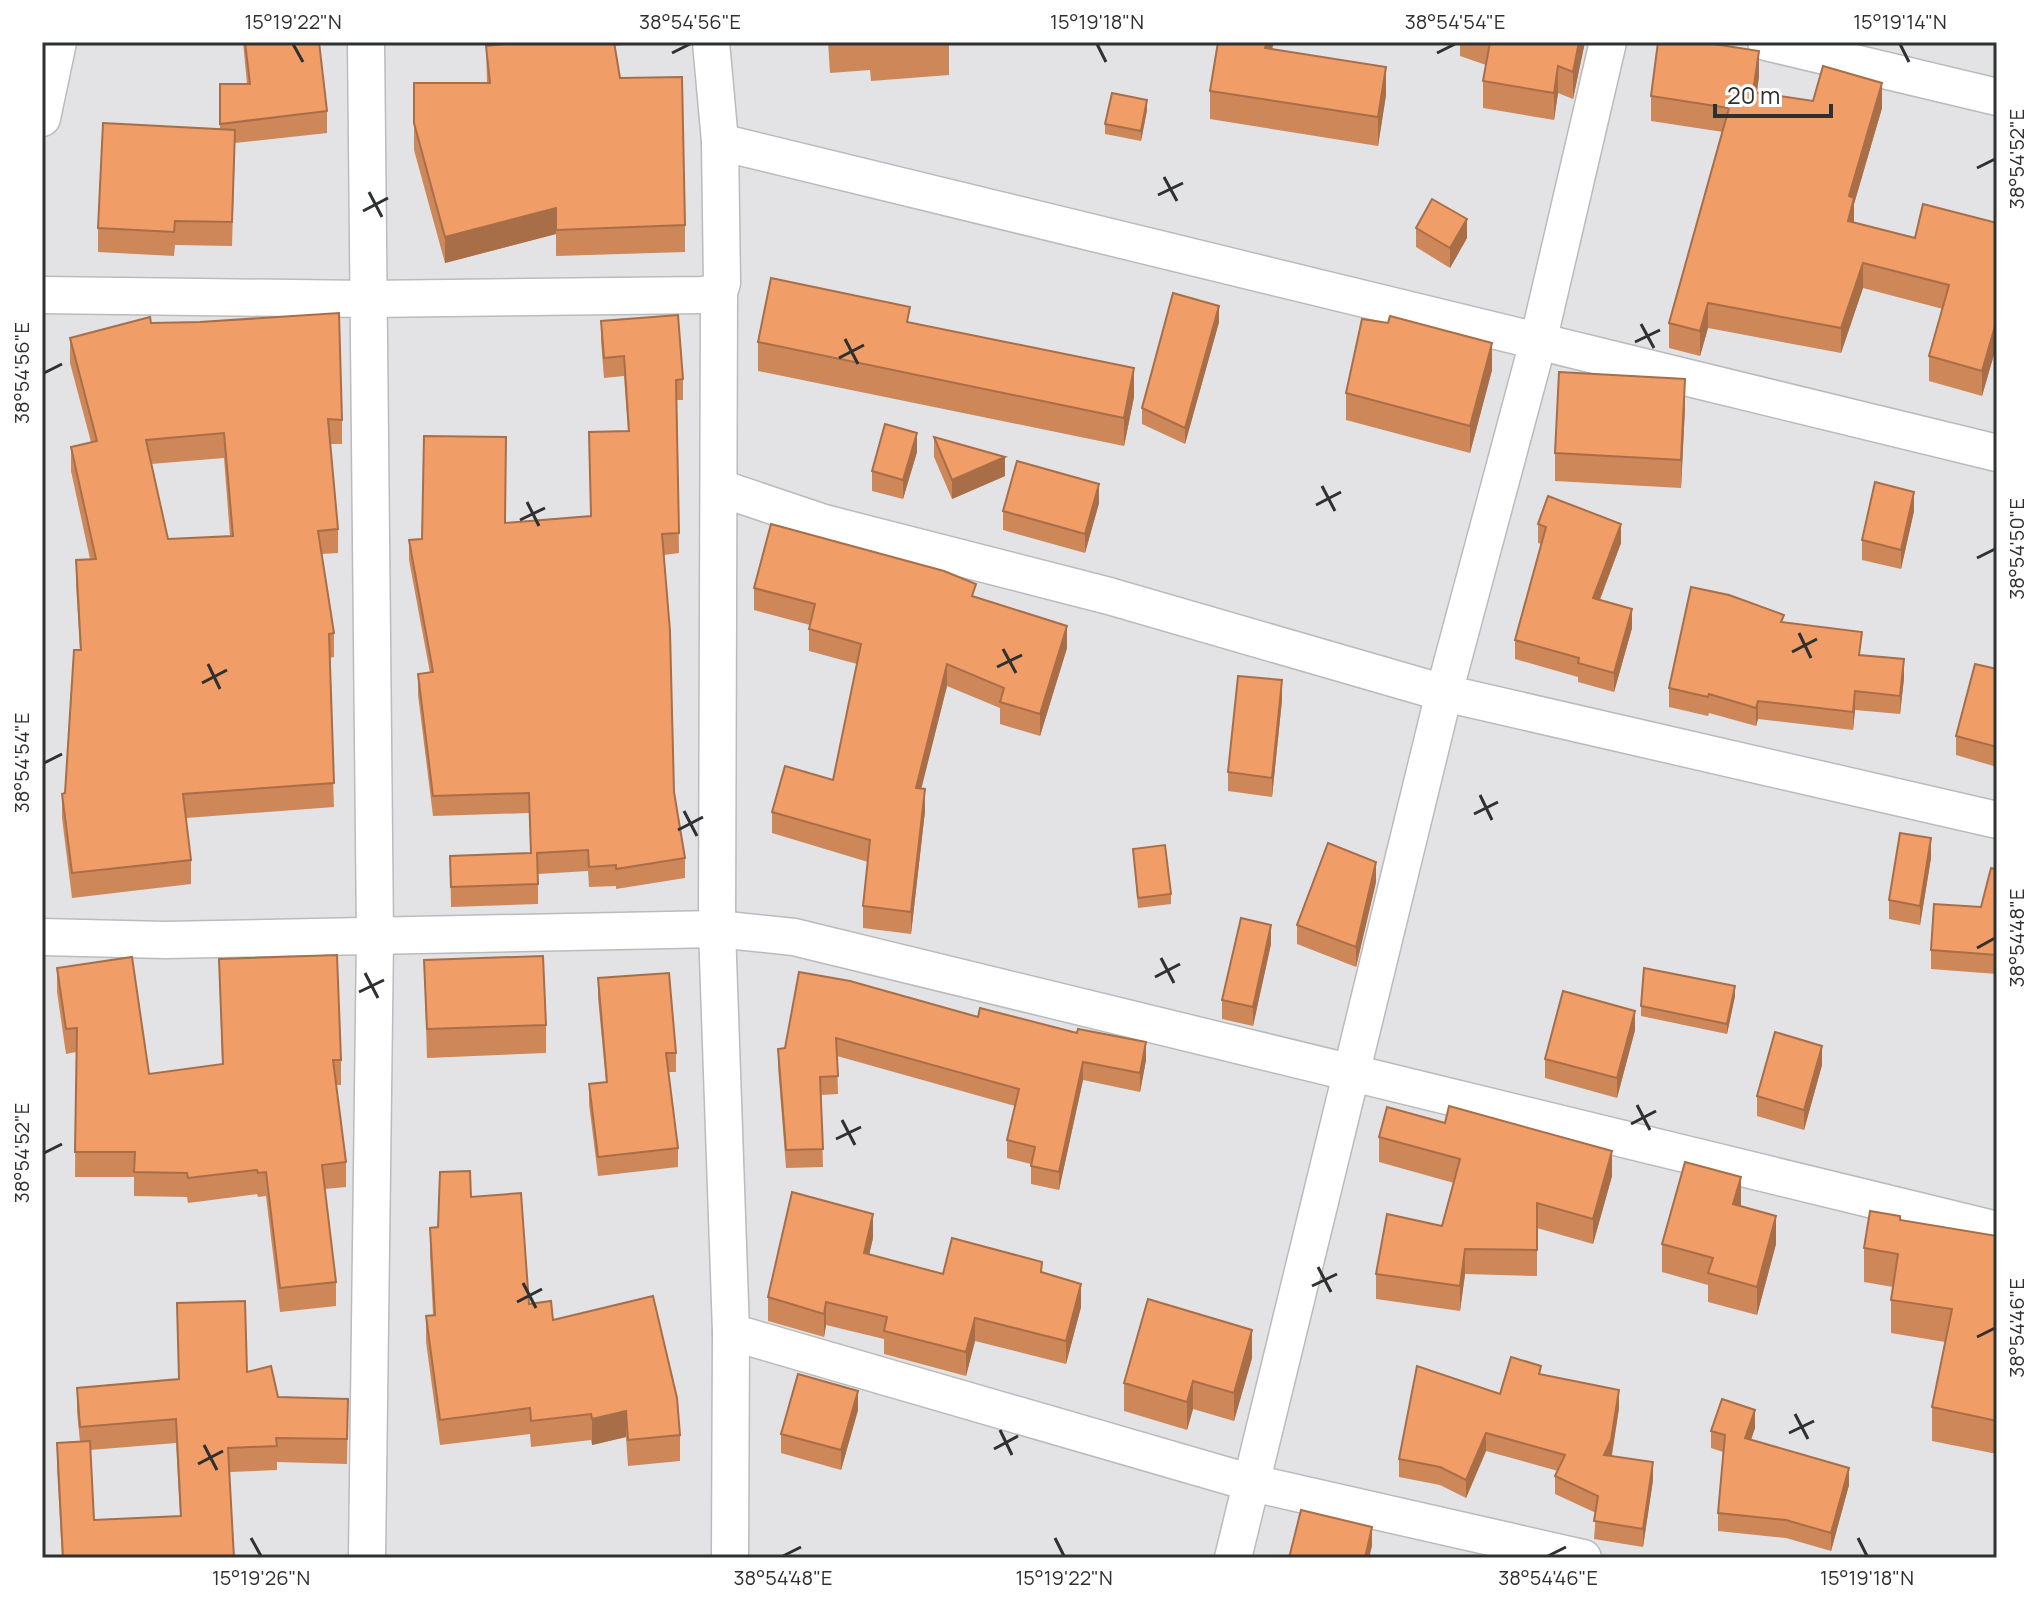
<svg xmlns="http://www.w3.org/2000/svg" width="2039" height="1600" font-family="Manrope,sans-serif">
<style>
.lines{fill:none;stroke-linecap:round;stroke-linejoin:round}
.street-casing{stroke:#babbbd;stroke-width:39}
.street{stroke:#fff;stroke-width:36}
.wall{fill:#ce8759;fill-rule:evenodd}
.shaded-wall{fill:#a86e48}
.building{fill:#f09d67;stroke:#a86e48;stroke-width:2;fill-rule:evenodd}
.ticks{fill:none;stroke:#2f3030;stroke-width:3}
.neatline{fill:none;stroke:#2f3030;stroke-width:3}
.ticks-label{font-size:20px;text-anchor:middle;fill:#2f3030}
</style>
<rect width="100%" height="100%" fill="#e3e3e6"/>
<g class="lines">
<defs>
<g id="street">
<polyline points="366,42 375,937 367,1558"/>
<polyline points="711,42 720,142 722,283 719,292 717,929 731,1332 730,1558"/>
<polyline points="1766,42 1997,97"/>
<polyline points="42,118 58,42"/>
<polyline points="720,142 1997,453"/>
<polyline points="42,295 367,299 703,295 719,292"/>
<polyline points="720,488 824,523 1109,596 1444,693 1997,820"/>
<polyline points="42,937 165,940 717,929 794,937 1997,1230"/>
<polyline points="731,1332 1252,1483 1583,1558"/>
<polyline points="1233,1558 1444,693 1538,342 1608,42"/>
</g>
</defs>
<use href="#street" class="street-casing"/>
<use href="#street" class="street"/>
</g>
<g class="wall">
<polygon points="243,42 319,42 327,111 327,133 235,143 232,246 175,245 174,256 98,252 98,228 220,129 220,84 247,84"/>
<polygon points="520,42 655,42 614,46 620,78 685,225 685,252 556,256 556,234 445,263 414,150 414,83 487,83 486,46"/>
<polygon points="828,42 949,42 949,75 871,81 870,70 830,73"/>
<polygon points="1460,42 1585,42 1573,99 1558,93 1554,120 1483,108 1483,81 1486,65 1460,56"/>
<polygon points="1273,49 1386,95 1378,146 1210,119 1210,91"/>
<polygon points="1759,76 1757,93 1813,101 1882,108 1854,204 1854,222 1915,238 1997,223 1997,344 1982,396 1929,381 1929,356 1943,309 1863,288 1841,353 1708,328 1700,356 1669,348 1669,323 1723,132 1651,121 1651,96"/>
<polygon points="1147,110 1141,141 1105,134 1105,124"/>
<polygon points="1416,228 1467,238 1450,268 1416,247"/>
<polygon points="601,321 683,379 683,400 677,400 679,553 664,555 674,792 685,858 685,878 616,889 616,886 589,887 588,871 538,874 538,904 451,907 450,856 531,853 529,813 433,816 418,695 418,674 430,673 409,560 409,540 422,539 505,523 591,516 628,431 624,376 604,378 601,341"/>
<polygon points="910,322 1134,397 1124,446 758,371 758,342"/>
<polygon points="1219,322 1185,444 1142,424 1142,408"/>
<path d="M151,323L342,420V444H330L338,529V553L322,554L334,633V657L329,658L334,807L186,818L191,860V884L72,898L62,818V794L65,793L80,650L76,584V560L90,559L71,471V447L91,442L70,363V338ZM224,458L230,536L168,539L151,464Z"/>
<polygon points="1492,370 1470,453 1346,420 1346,393"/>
<polygon points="1685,407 1681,488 1555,481 1555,453"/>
<polygon points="934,437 1005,476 952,499 934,457"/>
<polygon points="917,452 903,499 872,491 872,471"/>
<polygon points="1099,503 1085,553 1003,530 1003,511"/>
<polygon points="1914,511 1901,569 1862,560 1862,540"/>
<polygon points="1538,524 1621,543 1600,600 1632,628 1614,692 1578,682 1578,677 1515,659 1515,640 1541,544 1538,543"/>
<polygon points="754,588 976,597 1067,648 1040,736 1000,724 1000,708 947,686 921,788 925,811 911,934 863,928 863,906 868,862 772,833 772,812 833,780 857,664 809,651 809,629 810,625 754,610"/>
<polygon points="1784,622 1861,655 1904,678 1900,714 1855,710 1853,730 1758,719 1756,726 1709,713 1708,716 1669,707 1669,688"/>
<polygon points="1997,669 1997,767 1956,755 1956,736"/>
<polygon points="1282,700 1272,797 1228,791 1228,772"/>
<polygon points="1133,849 1171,894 1171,904 1138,908"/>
<polygon points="1931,858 1920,925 1889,919 1889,900"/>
<polygon points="1997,870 1997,974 1931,969 1931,950 1981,907"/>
<polygon points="1376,882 1356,967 1297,944 1297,925"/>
<polygon points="1271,944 1253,1026 1222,1019 1222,1000"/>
<polygon points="219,959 341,1060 341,1085 336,1085 346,1162 346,1187 325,1189 336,1282 336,1306 280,1312 266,1196 258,1197 257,1194 188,1203 187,1197 134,1196 134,1177 75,1177 76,1052 66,1054 57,992 57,968 149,1074 222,1064"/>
<polygon points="424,960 546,1025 546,1053 427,1058"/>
<polygon points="799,972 1146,1060 1140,1092 1083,1080 1059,1190 1031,1184 1031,1164 1007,1158 1007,1140 1015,1106 837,1056 838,1094 821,1095 823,1167 786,1168 778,1067 778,1049 785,1048"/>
<polygon points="598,978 676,1053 676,1072 668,1072 678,1148 678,1167 598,1176 589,1104 589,1084 606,1082 598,998"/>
<polygon points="1735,996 1727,1034 1641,1016 1641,1006"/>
<polygon points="1635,1030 1617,1098 1545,1078 1545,1059"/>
<polygon points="1822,1065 1804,1130 1757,1116 1757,1096"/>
<polygon points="1379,1137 1612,1176 1593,1244 1537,1228 1537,1276 1465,1274 1460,1311 1376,1299 1376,1274 1442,1226 1454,1183 1379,1162"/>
<polygon points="471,1197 529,1304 553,1320 680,1435 680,1461 628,1466 626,1437 592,1445 591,1440 531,1447 530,1434 440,1445 426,1342 426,1316 433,1315 430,1254 430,1228 438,1227"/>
<polygon points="1740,1206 1776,1244 1757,1315 1708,1302 1708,1285 1662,1272 1662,1244"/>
<polygon points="1900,1220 1997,1236 1997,1454 1932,1441 1932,1407 1945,1342 1891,1333 1891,1300 1893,1287 1864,1282 1864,1248"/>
<polygon points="873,1238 869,1255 1081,1307 1066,1364 975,1341 966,1376 884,1354 884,1339 826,1325 824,1337 768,1321 768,1297"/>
<path d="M177,1303L247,1372L278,1397L348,1399L347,1464L277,1462V1470L229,1472L234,1558H62L57,1467V1443L80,1442L77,1412V1388L179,1380ZM176,1443L180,1516L94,1520L90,1450Z"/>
<polygon points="1252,1358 1234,1421 1193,1409 1187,1430 1124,1411 1124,1383"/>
<polygon points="1541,1374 1619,1408 1612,1456 1653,1480 1643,1547 1594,1539 1596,1513 1555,1494 1555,1476 1558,1471 1486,1451 1466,1498 1440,1485 1399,1477 1399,1459 1500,1394"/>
<polygon points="858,1410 841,1470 781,1453 781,1434"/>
<polygon points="1755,1428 1751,1440 1849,1485 1831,1551 1786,1538 1718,1531 1718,1513 1723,1452 1711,1448 1711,1431"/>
</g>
<g class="shaded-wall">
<polygon points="1267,42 1274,42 1265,76 1265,48"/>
<polygon points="1579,42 1585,42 1573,99 1573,72"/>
<polygon points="1759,51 1759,76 1753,118 1753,92"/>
<polygon points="1558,66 1558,93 1554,120 1554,93"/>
<polygon points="1386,67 1386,95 1378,146 1378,117"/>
<polygon points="1882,83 1882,108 1854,204 1854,223 1848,246 1849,196"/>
<polygon points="1147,100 1147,110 1141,141 1141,131"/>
<polygon points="556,208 556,234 445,263 445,237"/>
<polygon points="1467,219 1467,238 1450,268 1450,248"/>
<polygon points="1863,263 1863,288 1841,353 1841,328"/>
<polygon points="1708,303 1708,328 1700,356 1700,331"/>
<polygon points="1219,306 1219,322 1185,444 1185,428"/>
<polygon points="1997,319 1997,344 1982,396 1982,371"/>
<polygon points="1492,343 1492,370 1470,453 1470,426"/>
<polygon points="1134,368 1134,397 1124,446 1124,418"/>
<polygon points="1685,379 1685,407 1681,488 1681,460"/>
<polygon points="917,433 917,452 903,499 903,480"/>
<polygon points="1005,457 1005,476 952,499 952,480"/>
<polygon points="1099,484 1099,503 1085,553 1085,534"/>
<polygon points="1914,492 1914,511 1901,569 1901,550"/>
<polygon points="1621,524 1621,543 1593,617 1593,598"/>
<polygon points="1632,609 1632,628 1614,692 1614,673"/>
<polygon points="1067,626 1067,648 1040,736 1040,714"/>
<polygon points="1904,659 1904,678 1900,714 1900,696"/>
<polygon points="947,664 947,686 916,810 916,788"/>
<polygon points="1282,680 1282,700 1272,797 1272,778"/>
<polygon points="1855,691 1855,710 1853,730 1853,712"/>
<polygon points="1758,701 1758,719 1756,726 1756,708"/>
<polygon points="925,789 925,811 911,934 911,912"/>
<polygon points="1931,838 1931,858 1920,925 1920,906"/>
<polygon points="1376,862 1376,882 1356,967 1356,947"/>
<polygon points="1271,925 1271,944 1253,1026 1253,1007"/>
<polygon points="1735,986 1735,996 1727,1034 1727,1024"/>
<polygon points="1635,1011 1635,1030 1617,1098 1617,1078"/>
<polygon points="1146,1042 1146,1060 1140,1092 1140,1073"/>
<polygon points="1822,1046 1822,1065 1804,1130 1804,1110"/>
<polygon points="1083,1062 1083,1080 1059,1190 1059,1172"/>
<polygon points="1612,1151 1612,1176 1593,1244 1593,1219"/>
<polygon points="1741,1177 1741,1205 1733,1233 1733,1204"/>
<polygon points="873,1214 873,1238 864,1277 864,1253"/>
<polygon points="1776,1216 1776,1244 1757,1315 1757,1287"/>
<polygon points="1465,1249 1465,1274 1460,1311 1460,1286"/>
<polygon points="1081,1284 1081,1307 1066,1364 1066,1341"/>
<polygon points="826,1302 826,1325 824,1337 824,1314"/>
<polygon points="975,1318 975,1341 966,1376 966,1352"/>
<polygon points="1252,1330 1252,1358 1234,1421 1234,1393"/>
<polygon points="1193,1381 1193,1409 1187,1430 1187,1402"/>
<polygon points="1619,1390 1619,1408 1611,1458 1604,1455"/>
<polygon points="858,1391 858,1410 841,1470 841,1450"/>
<polygon points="1755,1410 1755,1428 1745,1456 1745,1438"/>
<polygon points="626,1411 626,1437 592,1445 592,1419"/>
<polygon points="1486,1433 1486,1451 1466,1498 1466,1480"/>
<polygon points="1653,1462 1653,1480 1643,1547 1643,1529"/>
<polygon points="1849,1468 1849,1485 1831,1551 1831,1533"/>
<polygon points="1372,1527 1372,1546 1369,1558 1365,1558"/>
</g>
<g class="building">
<polygon points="245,42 319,42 327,111 220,124 220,84 250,84"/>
<polygon points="520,42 614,42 620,78 682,77 685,225 556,230 556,208 445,237 414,123 414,83 490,83 486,46"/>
<polygon points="871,42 903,42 871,44"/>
<polygon points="1218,42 1267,42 1265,48 1386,67 1378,117 1210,91"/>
<polygon points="1490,42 1579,42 1573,72 1558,66 1554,93 1483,81"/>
<polygon points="1658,42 1701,42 1759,51 1753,92 1813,101 1823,66 1882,83 1849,196 1854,198 1848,221 1915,238 1923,204 1997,223 1997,319 1982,371 1929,356 1949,285 1863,263 1841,328 1708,303 1700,331 1669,323 1729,108 1651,96"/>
<polygon points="1112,93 1147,100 1141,131 1105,124"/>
<polygon points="103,123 235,130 232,222 175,221 174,232 98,228"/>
<polygon points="1432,199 1467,219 1450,248 1416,228"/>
<polygon points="771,278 910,307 907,322 1134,368 1124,418 758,342"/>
<polygon points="1173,293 1219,306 1185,428 1142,408"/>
<path d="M339,313L342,420L328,419L338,529L318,531L334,633L329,634L334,783L183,794L191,860L72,873L62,794L65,793L74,650H81L76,560L96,559L71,447L97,441L70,338L150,317L151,323L200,322ZM224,433L233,536L168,539L146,440Z"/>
<polygon points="678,315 683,379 676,380 679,533 662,534 670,631 674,792 685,858 616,869 616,865 589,867 588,850 537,853 538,884 451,887 450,856 531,853 529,793 433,796 418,674 433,672 409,540 422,539 424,436 506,437 505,523 591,516 589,432 629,431 624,356 604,358 601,321"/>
<polygon points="1390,316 1492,343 1470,426 1346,393 1362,319 1388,323"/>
<polygon points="1559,372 1685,379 1681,460 1555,453"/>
<polygon points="885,424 917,433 903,480 872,471"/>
<polygon points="934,437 1005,457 952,480"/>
<polygon points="1017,461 1099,484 1085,534 1003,511"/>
<polygon points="1875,482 1914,492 1901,550 1862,540"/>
<polygon points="1548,496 1621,524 1593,598 1632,609 1614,673 1578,663 1579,658 1515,640 1546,527 1538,524"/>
<polygon points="771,524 944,571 976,584 972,596 1067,626 1040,714 1000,702 1004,688 947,664 916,788 925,789 911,912 863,906 870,840 772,812 785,766 833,780 861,644 809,629 815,604 754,588"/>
<polygon points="1691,587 1729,595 1784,615 1781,622 1862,632 1859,655 1904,659 1900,696 1855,691 1853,712 1758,701 1756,708 1709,694 1708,697 1669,688"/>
<polygon points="1975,664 1997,669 1997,747 1956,736"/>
<polygon points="1238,676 1282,680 1272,778 1228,772"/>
<polygon points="1900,833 1931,838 1920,906 1889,900"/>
<polygon points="1328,843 1376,862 1356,947 1297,925"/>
<polygon points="1165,845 1171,894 1138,898 1133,849"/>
<polygon points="1991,868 1997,870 1997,955 1931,950 1934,904 1981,907"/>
<polygon points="1241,918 1271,925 1253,1007 1222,1000"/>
<polygon points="337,955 341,1060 333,1060 346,1162 322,1165 336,1282 280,1288 266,1172 258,1173 257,1170 188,1178 187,1173 134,1172 135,1152 75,1152 77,1028 66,1029 57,968 132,957 149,1074 223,1064 219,959"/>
<polygon points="543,956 546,1025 427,1029 424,960"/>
<polygon points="1644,968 1735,986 1727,1024 1641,1006"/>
<polygon points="799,972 850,981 978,1017 980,1008 1077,1033 1078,1029 1146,1042 1140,1073 1083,1062 1059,1172 1031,1166 1035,1147 1007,1140 1019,1089 836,1038 838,1076 820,1077 823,1149 786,1150 778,1049 785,1048"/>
<polygon points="669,973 676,1053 666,1053 678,1148 598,1157 589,1084 607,1082 598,978"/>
<polygon points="1563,991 1635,1011 1617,1078 1545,1059"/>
<polygon points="1775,1032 1822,1046 1804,1110 1757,1096"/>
<polygon points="1449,1106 1612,1151 1593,1219 1537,1203 1537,1250 1465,1249 1460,1286 1376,1274 1387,1214 1442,1226 1460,1159 1379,1137 1387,1107 1445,1123"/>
<polygon points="1685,1162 1741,1177 1733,1204 1776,1216 1757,1287 1708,1273 1713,1258 1662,1244"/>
<polygon points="470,1171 471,1197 521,1193 529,1304 551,1301 553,1320 653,1296 677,1398 680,1435 628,1440 626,1411 592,1419 591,1414 531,1421 530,1408 440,1420 426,1316 435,1315 430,1228 438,1227 440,1172"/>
<polygon points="792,1192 873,1214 864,1253 943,1274 952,1238 1042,1262 1041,1272 1081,1284 1066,1341 975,1318 966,1352 884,1331 887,1317 826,1302 824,1314 768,1297"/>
<polygon points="1870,1211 1900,1216 1900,1220 1997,1236 1997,1421 1932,1407 1952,1309 1891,1300 1898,1254 1864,1248"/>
<polygon points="1148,1299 1252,1330 1234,1393 1193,1381 1187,1402 1124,1383"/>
<polygon points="245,1301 247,1372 271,1366 278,1397 348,1399 347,1439 276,1438 277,1446 228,1448 234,1558 63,1558 57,1443 90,1441 94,1520 181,1516 176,1419 80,1427 77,1388 179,1379 177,1303"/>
<polygon points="1511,1357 1541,1366 1539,1374 1619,1390 1611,1440 1604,1455 1653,1462 1643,1529 1594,1521 1598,1496 1555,1476 1565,1455 1486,1433 1466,1480 1440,1467 1399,1459 1417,1366 1500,1394"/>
<polygon points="798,1374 858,1391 841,1450 781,1434"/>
<polygon points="1722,1399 1755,1410 1745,1438 1849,1468 1831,1533 1786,1520 1718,1513 1725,1435 1711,1431"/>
<polygon points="1301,1510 1372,1527 1365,1558 1289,1558"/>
</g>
<path class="ticks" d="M293,44L303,62M1097,44L1106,62M1900,44L1909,62M672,53L690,44M1437,53L1455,44M1977,168L1995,159M1164,177L1177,201M369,192L382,217M1158,195L1183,183M363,211L388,198M1641,324L1654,348M845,339L858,364M1635,342L1660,330M839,358L864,345M44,373L62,364M1322,486L1335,511M527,502L539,526M1316,505L1341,492M520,520L545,508M1977,558L1995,549M1799,633L1811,658M1003,649L1016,673M1792,652L1817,639M208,664L220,689M997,667L1022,655M202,683L227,670M44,763L62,754M1480,795L1492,820M684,811L697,836M1474,814L1498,802M678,830L703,817M1977,948L1995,938M1161,958L1174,983M365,973L378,998M1155,977L1180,964M359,992L384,980M1637,1105L1650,1130M842,1120L855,1145M1631,1124L1656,1111M836,1139L861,1127M44,1153L62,1144M1318,1267L1331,1292M523,1283L536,1308M1312,1286L1337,1274M517,1302L542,1289M1977,1337L1995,1328M1795,1414L1808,1439M1000,1430L1012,1455M1789,1433L1814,1421M204,1445L217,1470M994,1449L1018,1436M198,1464L223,1451M251,1538L261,1556M1055,1538L1064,1556M1858,1538L1867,1556M783,1556L801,1547M1548,1556L1566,1547"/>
<rect width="2039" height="1600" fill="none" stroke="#ffffff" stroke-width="88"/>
<path d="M1715 104v12h116v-12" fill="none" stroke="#2f3030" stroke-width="4"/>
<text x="1727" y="104" font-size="24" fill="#2f3030" stroke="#ffffff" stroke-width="6" paint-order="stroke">20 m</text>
<rect x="44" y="44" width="1951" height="1512" class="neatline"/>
<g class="ticks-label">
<text x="293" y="29">15°19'22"N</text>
<text x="690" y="29">38°54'56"E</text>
<text x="1097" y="29">15°19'18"N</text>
<text x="1455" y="29">38°54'54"E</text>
<text x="1900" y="29">15°19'14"N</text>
<text transform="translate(2017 159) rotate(-90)" y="7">38°54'52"E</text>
<text transform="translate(22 373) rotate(-90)" y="7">38°54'56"E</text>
<text transform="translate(2017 549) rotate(-90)" y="7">38°54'50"E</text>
<text transform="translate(22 763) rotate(-90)" y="7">38°54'54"E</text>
<text transform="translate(2017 938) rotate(-90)" y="7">38°54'48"E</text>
<text transform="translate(22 1153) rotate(-90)" y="7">38°54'52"E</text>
<text transform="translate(2017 1328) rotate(-90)" y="7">38°54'46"E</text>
<text x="261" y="1585">15°19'26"N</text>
<text x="783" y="1585">38°54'48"E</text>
<text x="1064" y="1585">15°19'22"N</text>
<text x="1548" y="1585">38°54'46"E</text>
<text x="1867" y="1585">15°19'18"N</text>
</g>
</svg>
